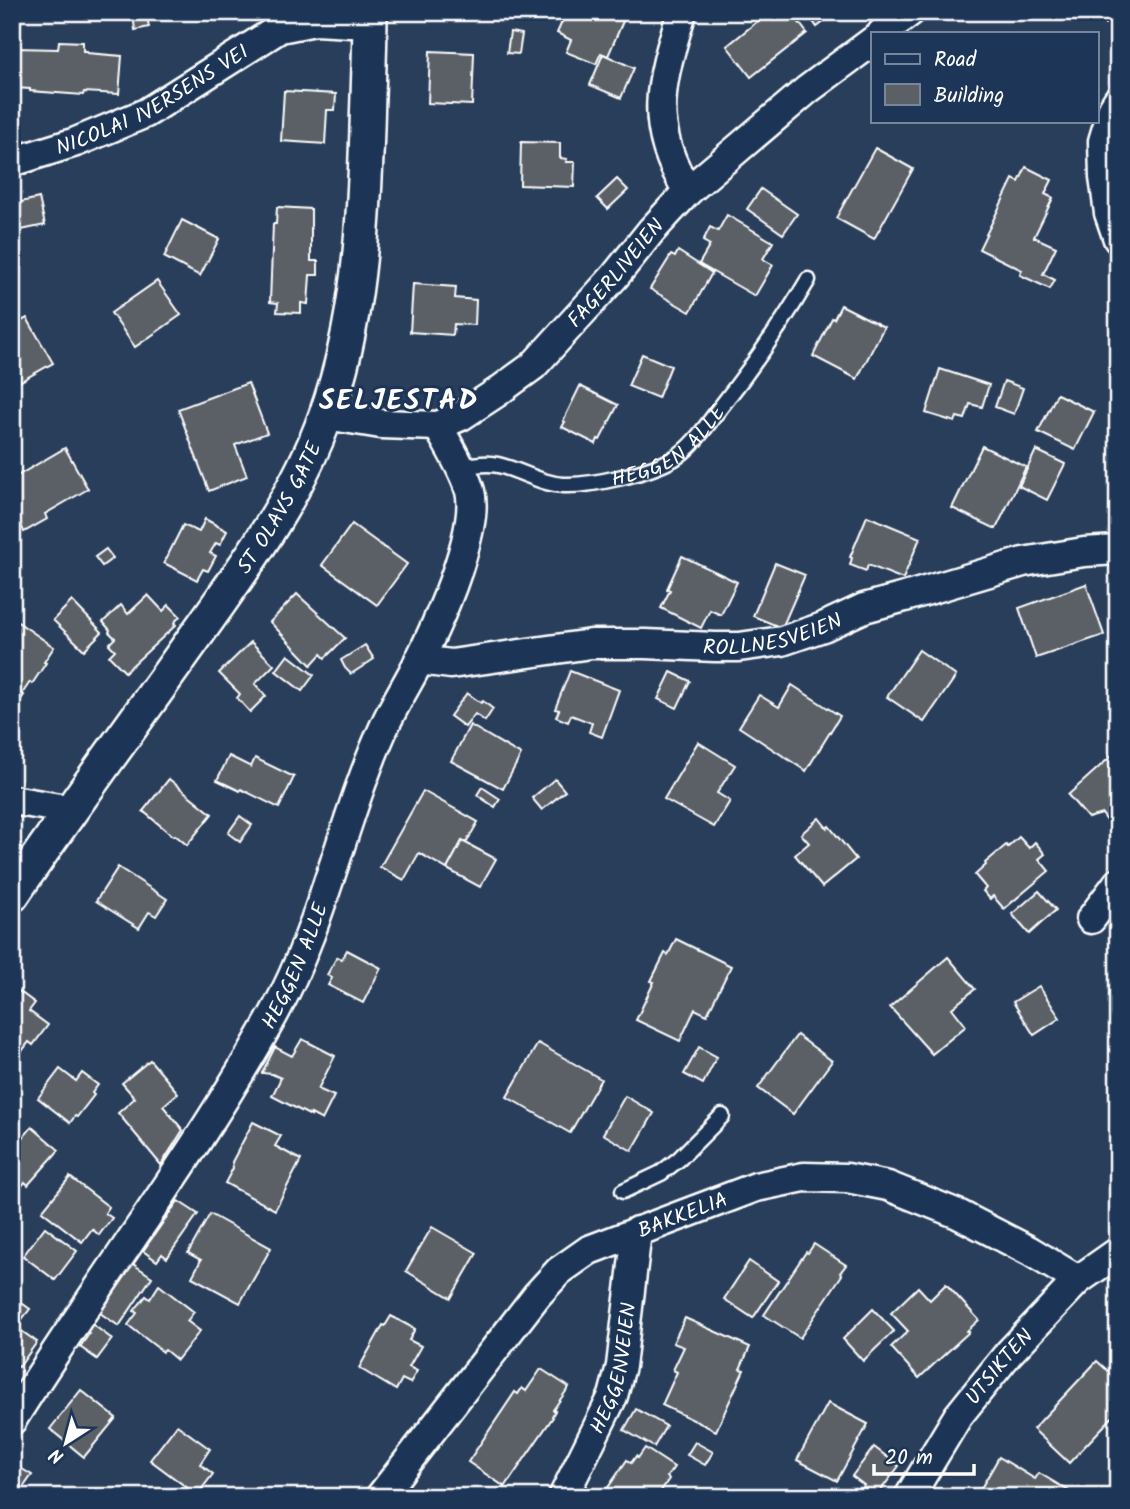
<svg xmlns="http://www.w3.org/2000/svg" width="1130" height="1509" font-family="Kalam,sans-serif">
<style>
.building{fill:#5a6066;stroke:#fff;stroke-width:2}
.lines{fill:none;stroke-linecap:round;stroke-linejoin:round}
.service-casing{stroke:#fff;stroke-width:19}
.minor-casing{stroke:#fff;stroke-width:33}
.tertiary-casing{stroke:#fff;stroke-width:38}
.service{stroke:#1d3557;stroke-width:14}
.minor{stroke:#1d3557;stroke-width:28}
.tertiary{stroke:#1d3557;stroke-width:33}
.labels{text-anchor:middle;stroke-width:6;stroke-linejoin:round;paint-order:stroke}
.street-label{font-size:21px;fill:#fff;stroke:#1d3557}
.district-label{font-size:28px;font-weight:bold;letter-spacing:2px;fill:#fff;stroke:#1d3557}
</style>
<rect width="100%" height="100%" fill="#293e5a"/>
<filter id="ink" filterUnits="userSpaceOnUse"><feTurbulence type="fractalNoise" baseFrequency=".0143" numOctaves="2"/><feDisplacementMap in="SourceGraphic" scale="14" xChannelSelector="R" yChannelSelector="G"/><feConvolveMatrix kernelMatrix="1 2 1 2 8 2 1 2 1" color-interpolation-filters="sRGB"/></filter>
<g filter="url(#ink)">
<g class="building">
<polygon points="146,12 149,27 135,30 133,14"/>
<polygon points="627,12 608,56 601,53 596,64 566,52 571,40 557,33 565,15 561,12"/>
<polygon points="769,12 791,12 807,33 751,77 727,46"/>
<polygon points="806,12 837,12 817,27"/>
<polygon points="1098,12 1118,12 1118,17 1105,24"/>
<polygon points="510,32 522,34 519,54 507,53"/>
<polygon points="59,41 83,42 83,51 87,51 87,53 122,56 119,94 84,92 83,95 30,91 30,89 15,88 17,48 58,49"/>
<polygon points="430,51 474,53 472,105 428,103"/>
<polygon points="603,54 634,68 621,98 590,85"/>
<polygon points="284,91 336,94 335,110 327,110 325,144 281,141"/>
<polygon points="521,142 560,143 560,158 567,159 566,162 575,162 574,187 520,185"/>
<polygon points="875,148 913,169 874,239 836,218"/>
<polygon points="1026,167 1052,180 1045,194 1053,198 1034,237 1056,247 1043,274 1055,280 1050,289 1020,275 1022,270 979,249 1013,179 1019,182"/>
<polygon points="617,179 628,190 608,209 597,198"/>
<polygon points="761,189 797,214 783,234 747,209"/>
<polygon points="39,198 45,225 12,232 12,204"/>
<polygon points="277,207 311,209 311,261 318,261 318,275 310,275 308,304 301,303 301,313 277,312 278,303 270,302 273,224 276,224"/>
<polygon points="727,215 773,242 763,259 773,265 755,296 699,264 710,245 703,241 710,227 718,231"/>
<polygon points="182,220 219,239 200,276 164,257"/>
<polygon points="678,251 712,273 690,312 650,289 671,255 675,257"/>
<polygon points="157,281 181,315 135,347 111,313"/>
<polygon points="413,284 456,287 455,298 476,300 475,325 454,324 453,335 410,332"/>
<polygon points="841,305 884,327 857,379 813,356 832,318 834,319"/>
<polygon points="27,318 53,363 12,386 12,326"/>
<polygon points="642,354 671,366 658,398 628,386"/>
<polygon points="940,369 989,385 982,407 970,404 965,419 957,417 955,422 926,413"/>
<polygon points="1004,381 1023,388 1014,414 995,407"/>
<polygon points="248,383 267,433 235,445 247,476 209,491 178,409"/>
<polygon points="580,386 618,405 600,440 598,439 596,444 562,427 565,422 563,421"/>
<polygon points="1057,394 1094,412 1075,450 1038,432"/>
<polygon points="982,446 1026,467 996,529 952,508"/>
<polygon points="65,448 88,489 45,514 47,519 24,532 22,527 12,533 12,479"/>
<polygon points="1036,450 1065,464 1047,500 1019,486"/>
<polygon points="867,516 920,538 903,579 868,565 866,571 850,565 852,558 850,557"/>
<polygon points="205,519 227,531 220,545 216,543 210,553 216,556 208,571 203,569 197,580 164,563 183,525 199,532"/>
<polygon points="352,524 407,564 377,605 322,565"/>
<polygon points="106,549 113,558 102,566 95,557"/>
<polygon points="682,556 737,582 721,615 710,610 701,628 661,608 670,590 667,589"/>
<polygon points="775,563 805,575 782,628 753,616"/>
<polygon points="1086,584 1104,635 1036,658 1019,608"/>
<polygon points="297,594 345,638 325,658 321,654 311,665 270,622"/>
<polygon points="148,595 163,611 169,605 180,616 174,623 176,625 125,672 109,656 115,650 109,644 115,638 109,632 110,630 103,622 121,605 128,614"/>
<polygon points="72,601 102,632 84,650 53,620"/>
<polygon points="12,618 54,647 44,662 46,663 32,684 30,682 22,694 24,695 12,712"/>
<polygon points="251,642 274,665 255,684 266,696 250,712 237,698 240,694 219,673"/>
<polygon points="365,645 374,659 351,674 345,668 341,660"/>
<polygon points="919,650 956,676 924,722 887,697"/>
<polygon points="288,655 314,675 302,691 276,671"/>
<polygon points="570,671 619,690 602,737 589,732 592,723 571,715 568,722 556,717 559,710 555,709"/>
<polygon points="671,672 690,681 677,708 658,699"/>
<polygon points="792,685 840,716 806,771 739,727 759,695 779,707"/>
<polygon points="467,693 481,703 483,701 493,709 485,721 475,714 465,727 450,716"/>
<polygon points="470,725 521,755 503,789 451,761"/>
<polygon points="698,742 735,765 717,793 730,801 714,827 664,799"/>
<polygon points="1118,750 1118,813 1108,822 1102,814 1088,818 1068,795"/>
<polygon points="229,756 251,767 255,758 294,777 279,808 241,789 240,791 217,780"/>
<polygon points="169,779 212,814 187,845 175,835 173,836 143,811"/>
<polygon points="555,779 565,791 542,810 532,798"/>
<polygon points="482,787 500,799 495,807 477,795"/>
<polygon points="423,791 478,822 466,843 462,841 447,869 419,853 404,880 380,867"/>
<polygon points="240,816 252,825 240,842 228,833"/>
<polygon points="819,818 827,828 829,826 856,859 822,887 795,855 809,843 801,834"/>
<polygon points="1019,837 1029,848 1035,842 1045,854 1039,859 1049,871 1004,909 993,896 990,899 983,891 986,888 975,875 986,865 985,863 1006,845 1008,847"/>
<polygon points="462,841 496,859 480,887 447,869"/>
<polygon points="118,867 167,899 156,916 149,912 139,928 96,901"/>
<polygon points="1039,891 1056,910 1029,934 1012,914"/>
<polygon points="676,939 731,966 707,1015 695,1009 680,1041 636,1020 654,982 651,981 665,953 668,955"/>
<polygon points="347,950 381,968 363,1003 328,985 332,978 327,975 337,957 342,959"/>
<polygon points="948,957 975,989 952,1008 966,1026 932,1054 890,1007"/>
<polygon points="1039,986 1060,1018 1034,1035 1013,1002"/>
<polygon points="16,989 35,1003 29,1011 48,1025 33,1045 29,1042 12,1064 12,994"/>
<polygon points="797,1035 832,1061 793,1114 758,1088"/>
<polygon points="302,1039 335,1056 318,1089 334,1096 322,1120 311,1114 311,1116 272,1096 281,1078 272,1074 262,1073 275,1047 292,1056"/>
<polygon points="538,1043 601,1079 570,1133 507,1097"/>
<polygon points="699,1047 717,1057 703,1084 684,1074"/>
<polygon points="150,1060 178,1093 163,1106 183,1130 161,1165 118,1113 135,1098 122,1083"/>
<polygon points="60,1069 76,1081 82,1073 98,1085 92,1093 94,1095 77,1117 75,1116 70,1123 38,1098"/>
<polygon points="625,1096 654,1113 632,1151 603,1134"/>
<polygon points="253,1122 281,1136 275,1146 301,1160 275,1210 225,1183 233,1168 232,1162"/>
<polygon points="32,1127 59,1150 28,1185 25,1182 21,1187 12,1178 12,1170 17,1164 12,1159 12,1136 19,1142"/>
<polygon points="70,1177 109,1207 105,1213 112,1218 99,1235 92,1229 82,1242 42,1211"/>
<polygon points="178,1201 198,1214 167,1258 162,1254 157,1261 143,1251"/>
<polygon points="210,1214 271,1248 240,1303 192,1277 201,1260 188,1253"/>
<polygon points="45,1227 77,1251 55,1280 23,1256"/>
<polygon points="432,1227 477,1253 451,1298 406,1271"/>
<polygon points="814,1244 846,1265 840,1273 842,1275 800,1338 764,1315 806,1252 808,1253"/>
<polygon points="749,1261 778,1281 753,1318 724,1299"/>
<polygon points="133,1264 152,1277 119,1326 100,1313"/>
<polygon points="946,1284 979,1320 967,1331 969,1332 919,1378 891,1347 908,1331 891,1313 918,1287 930,1300"/>
<polygon points="159,1285 194,1312 187,1321 200,1331 177,1360 165,1350 163,1352 128,1325 137,1313 134,1311 146,1296 150,1299"/>
<polygon points="12,1296 30,1309 16,1327 37,1342 19,1367 12,1362"/>
<polygon points="873,1309 894,1331 863,1361 843,1339"/>
<polygon points="391,1316 415,1329 409,1340 421,1346 409,1367 417,1371 410,1383 402,1379 396,1390 359,1368 383,1325 385,1326"/>
<polygon points="685,1318 750,1347 740,1369 744,1370 716,1431 662,1405 677,1372 673,1370 684,1347 673,1343"/>
<polygon points="92,1324 112,1339 97,1359 80,1347 89,1334 86,1332"/>
<polygon points="1097,1361 1118,1380 1118,1411 1069,1463 1033,1429"/>
<polygon points="541,1369 569,1387 553,1410 555,1411 552,1416 553,1417 505,1487 468,1462 515,1392 518,1394 522,1388 526,1391"/>
<polygon points="81,1390 116,1418 84,1457 50,1429"/>
<polygon points="828,1403 868,1424 837,1481 797,1460"/>
<polygon points="636,1409 666,1426 654,1447 624,1430"/>
<polygon points="177,1425 210,1449 200,1464 213,1474 197,1495 150,1460"/>
<polygon points="695,1442 713,1452 705,1465 687,1455"/>
<polygon points="874,1447 899,1466 877,1495 873,1492 868,1497 861,1492 864,1485 852,1476"/>
<polygon points="645,1448 674,1467 667,1477 669,1479 657,1497 609,1497 612,1492 607,1489 627,1460 631,1463 636,1456 638,1458"/>
<polygon points="999,1457 1035,1479 1039,1473 1079,1497 976,1497"/>
<polygon points="12,1463 32,1475 22,1489 14,1484 12,1487"/>
</g>
<g class="lines">
<defs>
<g id="service">
<path id="s1" d="M461,467C473,465 485,462 498,465C520,470 541,484 564,485C592,486 648,473 673,459C693,447 706,426 720,408C753,366 781,326 808,280"/>
<polyline points="623,1191 661,1173 679,1159 722,1116"/>
</g>
<g id="minor">
<path d="M682,12C661,80 646,126 688,191"/>
<polyline points="882,33 910,12"/>
<polyline points="1118,100 1113,108 1103,141 1104,177 1109,213 1118,239"/>
<path id="s2" d="M12,162L76,142L146,113L280,28L315,21L370,24"/>
<path id="s3" d="M326,415L381,424L438,426L461,416L496,393L533,366L615,276L651,231L688,191L807,90L873,41"/>
<path id="s4" d="M419,660L451,664L591,644H645L715,647H739L782,641L823,627L864,608L905,597L1023,562L1084,552L1118,550"/>
<polyline points="12,800 71,810"/>
<polyline points="1091,919 1118,883"/>
<path id="s5" d="M12,1420C97,1283 196,1155 274,1014C324,923 342,819 385,725C395,703 408,683 419,661C438,622 456,582 466,541C470,525 474,507 470,491C463,468 449,447 438,426"/>
<path id="s6" d="M380,1497L537,1295L559,1271L589,1250L756,1187L804,1177L847,1178L888,1186L958,1214L1030,1251L1078,1280"/>
<path id="s7" d="M563,1497L613,1396L621,1366L637,1231"/>
<path id="s8" d="M909,1497L958,1416L1008,1354L1078,1280L1118,1252"/>
</g>
<g id="tertiary">
<path id="s9" d="M12,895C71,808 134,723 195,637C245,567 297,497 326,415C359,323 364,225 367,128C368,90 370,51 370,12"/>
</g>
</defs>
<use href="#service" class="service-casing"/>
<use href="#minor" class="minor-casing"/>
<use href="#tertiary" class="tertiary-casing"/>
<use href="#service" class="service"/>
<use href="#minor" class="minor"/>
<use href="#tertiary" class="tertiary"/>
</g>
</g>
<g class="labels">
<g class="street-label">
<text dy="7" stroke="none"><textPath href="#s2" startOffset="154">NICOLAI IVERSENS VEI</textPath></text>
<text dy="7" stroke="none"><textPath href="#s3" startOffset="350">FAGERLIVEIEN</textPath></text>
<text dy="7" stroke="none"><textPath href="#s1" startOffset="222">HEGGEN ALLE</textPath></text>
<text dy="7" stroke="none"><textPath href="#s9" startOffset="471">ST OLAVS GATE</textPath></text>
<text dy="7" stroke="none"><textPath href="#s4" startOffset="357">ROLLNESVEIEN</textPath></text>
<text dy="7" stroke="none"><textPath href="#s5" startOffset="536">HEGGEN ALLE</textPath></text>
<text dy="7" stroke="none"><textPath href="#s6" startOffset="425">BAKKELIA</textPath></text>
<text dy="7" stroke="none"><textPath href="#s7" startOffset="140">HEGGENVEIEN</textPath></text>
<text dy="7" stroke="none"><textPath href="#s8" startOffset="159">UTSIKTEN</textPath></text>
</g>
<g class="district-label">
<text x="399" y="409">SELJESTAD</text>
</g>
</g>
<rect width="1130" height="1509" fill="none" stroke="#1d3557" stroke-width="42"/>
<rect x="21" y="21" width="1088" height="1467" fill="none" stroke="#fff" stroke-width="2.5" filter="url(#ink)"/>
<rect x="871" y="32" width="228" height="91" fill="#1d3557" stroke="#77869a" stroke-width="2"/>
<rect x="885" y="54" width="35" height="10" fill="#1d3557" stroke="#77869a" stroke-width="2"/>
<text x="934" y="66" font-size="21" fill="#ffffff">Road</text>
<rect x="885" y="84" width="35" height="21" fill="#5a6066" stroke="#77869a" stroke-width="2"/>
<text x="934" y="102" font-size="21" fill="#ffffff">Building</text>
<g transform="translate(66 1443) rotate(216)" stroke="#1d3557" stroke-width="5" paint-order="stroke">
<path d="M0-5L12 26L0 18L-12 26Z" fill="#ffffff"/>
<text y="-10" font-size="19" font-weight="bold" text-anchor="middle" fill="#ffffff">N</text>
</g>
<path d="M874 1464v10h100v-10" fill="none" stroke="#ffffff" stroke-width="3.5"/>
<text x="885" y="1464" font-size="21" fill="#ffffff" stroke="#1d3557" stroke-width="5" paint-order="stroke">20 m</text>
</svg>
